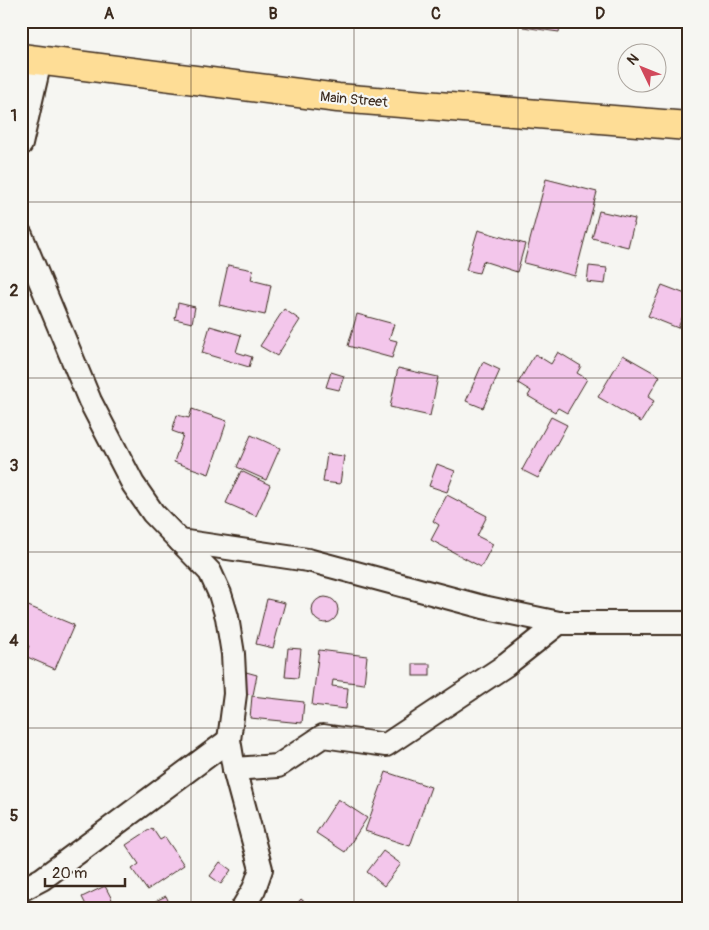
<svg xmlns="http://www.w3.org/2000/svg" width="709" height="930" font-family="Pangolin,sans-serif">
<style>
.building{fill:#f3c6eb;stroke:#3b2a1e}
.lines{fill:none;stroke-linecap:round;stroke-linejoin:round}
.minor-casing{stroke:#3b2a1e;stroke-width:26}
.trunk-casing{stroke:#3b2a1e;stroke-width:31}
.minor{stroke:#f6f6f2;stroke-width:22}
.trunk{stroke:#fedd96;stroke-width:28}
.grid{fill:none;stroke:#3b2a1e;stroke-width:1;stroke-opacity:0.55}
.labels{text-anchor:middle;stroke-width:4.5;stroke-linejoin:round;paint-order:stroke}
.street-label{font-size:14px;fill:#3b2a1e;stroke:#f6f6f2}
.neatline{fill:none;stroke:#3b2a1e;stroke-width:2}
.grid-label{font-size:16px;text-anchor:middle;font-weight:bold;fill:#3b2a1e}
</style>
<rect width="100%" height="100%" fill="#f6f6f2"/>
<filter id="ink" filterUnits="userSpaceOnUse"><feTurbulence type="fractalNoise" baseFrequency=".02" numOctaves="2"/><feDisplacementMap in="SourceGraphic" scale="10" xChannelSelector="R" yChannelSelector="G"/><feConvolveMatrix kernelMatrix="1 2 1 2 8 2 1 2 1" color-interpolation-filters="sRGB"/></filter>
<g filter="url(#ink)">
<g class="building">
<polygon points="524,21 561,21 559,32 523,27"/>
<polygon points="546,179 597,192 575,276 524,263"/>
<polygon points="599,211 635,219 628,247 592,238"/>
<polygon points="478,230 525,244 517,272 483,261 479,273 466,270"/>
<polygon points="228,265 253,270 251,280 271,285 265,315 219,305"/>
<polygon points="589,266 607,268 605,284 587,282"/>
<polygon points="662,285 688,295 688,303 678,328 648,316"/>
<polygon points="178,303 195,307 192,323 175,319"/>
<polygon points="284,309 300,320 277,356 260,346"/>
<polygon points="357,314 394,324 389,339 397,341 392,358 348,346"/>
<polygon points="210,326 241,335 236,352 252,357 249,367 202,353"/>
<polygon points="558,352 581,366 577,373 587,379 567,413 558,408 555,412 528,396 531,391 518,383 535,354 551,364"/>
<polygon points="623,355 660,376 648,397 654,401 641,422 598,397"/>
<polygon points="483,362 500,370 483,408 466,401"/>
<polygon points="398,368 438,377 430,416 390,407"/>
<polygon points="331,372 344,376 339,390 326,387"/>
<polygon points="192,409 227,421 209,474 174,462 183,435 172,431 177,415 189,418"/>
<polygon points="551,417 567,425 538,478 522,470"/>
<polygon points="251,435 280,448 266,480 237,467"/>
<polygon points="327,454 344,456 340,484 323,482"/>
<polygon points="437,464 455,471 447,492 429,486"/>
<polygon points="241,471 270,485 256,516 226,503"/>
<polygon points="447,495 487,516 477,536 493,544 481,567 431,540 439,525 433,521"/>
<circle cx="325" cy="610" r="13"/>
<polygon points="267,599 285,603 273,648 256,644"/>
<polygon points="21,603 74,625 55,669 25,656 29,646 21,643"/>
<polygon points="288,648 301,649 298,678 285,677"/>
<polygon points="319,650 367,656 364,684 333,680 332,686 348,688 346,709 312,705"/>
<rect x="413" y="664" width="17" height="12"/>
<polygon points="246,672 257,675 253,695 242,693"/>
<polygon points="252,696 304,702 302,723 250,718"/>
<polygon points="386,772 431,787 410,846 365,831"/>
<polygon points="338,799 367,818 345,852 316,833"/>
<polygon points="152,828 160,840 165,837 184,865 147,890 132,869 139,864 126,845"/>
<polygon points="383,851 401,864 384,886 367,872"/>
<polygon points="220,862 231,870 221,884 210,876"/>
<polygon points="105,886 117,909 88,909 82,897"/>
<polygon points="166,896 172,909 139,909"/>
<polygon points="301,899 313,909 292,909"/>
</g>
<g class="lines">
<defs>
<g id="minor">
<polyline points="21,144 40,61"/>
<polyline points="21,235 90,401 133,484 153,513 210,572 220,594 227,617 233,654 235,694 229,740 234,769 261,869 254,889 242,909"/>
<polyline points="180,541 308,560 483,607 559,623 688,623"/>
<polyline points="234,769 278,766 323,736 386,745 506,665 559,623"/>
<polyline points="21,890 42,879 229,740"/>
</g>
<polyline id="trunk" points="21,58 338,98 688,126"/>
</defs>
<use href="#minor" class="minor-casing"/>
<use href="#trunk" class="trunk-casing"/>
<use href="#minor" class="minor"/>
<use href="#trunk" class="trunk"/>
</g>
</g>
<path class="grid" d="M191,21V909M354,21V909M518,21V909M21,202H688M21,378H688M21,552H688M21,728H688"/>
<g class="labels">
<g class="street-label">
<text transform="translate(354 99) rotate(5)" y="5">Main Street</text>
</g>
</g>
<rect width="709" height="930" fill="none" stroke="#f6f6f2" stroke-width="55"/>
<g transform="translate(642 68) rotate(313)"><circle r="24" fill="#f6f6f2" stroke="#aba49d"/>
<path d="M0-4L9 19L0 12L-9 19Z" fill="#d1495b"/>
<text y="-8" font-size="14" font-weight="bold" text-anchor="middle" fill="#3b2a1e">N</text>
</g>
<path d="M45 878v8h80v-8" fill="none" stroke="#3b2a1e" stroke-width="2.5"/>
<text x="52" y="878" font-size="15" fill="#3b2a1e" stroke="#f6f6f2" stroke-width="4" paint-order="stroke">20 m</text>
<rect x="28" y="28" width="654" height="874" class="neatline"/>
<g class="grid-label">
<text x="109" y="19">A</text>
<text x="273" y="19">B</text>
<text x="436" y="19">C</text>
<text x="600" y="19">D</text>
<text x="14" y="121">1</text>
<text x="14" y="296">2</text>
<text x="14" y="471">3</text>
<text x="14" y="646">4</text>
<text x="14" y="821">5</text>
</g>
</svg>
